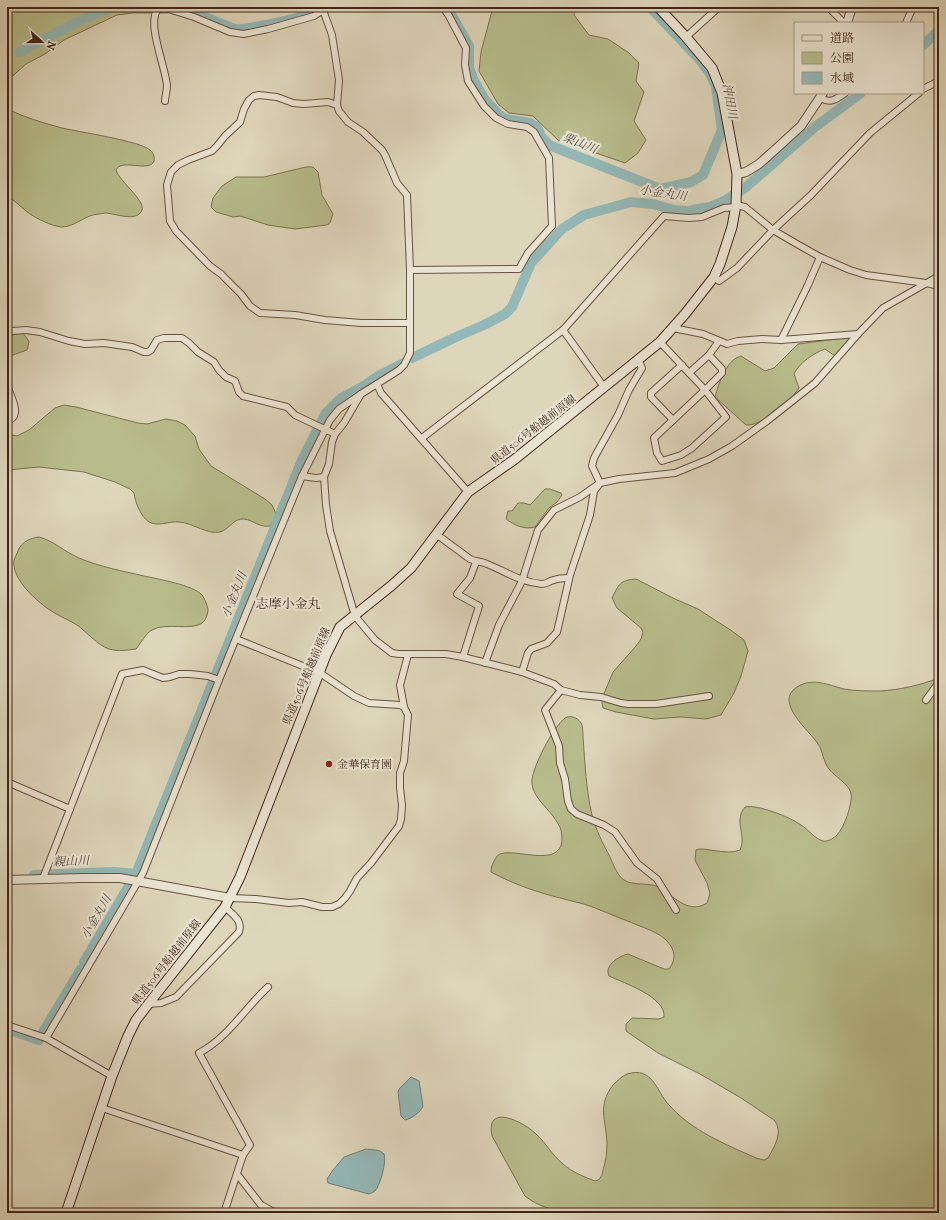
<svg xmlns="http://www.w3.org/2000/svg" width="946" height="1220" font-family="'IM FELL French Canon','Noto Serif JP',serif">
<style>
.green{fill:#b8bc8b;stroke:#7d7052}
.water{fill:#94b8b7;stroke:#737d77}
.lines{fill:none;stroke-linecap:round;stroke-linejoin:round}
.river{stroke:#94b8b7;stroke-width:10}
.minor-casing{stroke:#695141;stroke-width:8}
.tertiary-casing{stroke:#695141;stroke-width:10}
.secondary-casing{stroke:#422518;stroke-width:11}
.minor{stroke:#eae4d3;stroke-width:6}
.tertiary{stroke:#eae4d3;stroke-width:8}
.secondary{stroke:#eae4d3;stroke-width:9}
.poi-dot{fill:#8f2418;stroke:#eae4d3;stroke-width:1.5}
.labels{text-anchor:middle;stroke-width:4;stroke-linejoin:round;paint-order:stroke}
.street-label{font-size:11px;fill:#422518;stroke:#eae4d3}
.poi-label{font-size:11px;fill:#422518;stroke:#eae4d3;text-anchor:start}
.water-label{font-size:12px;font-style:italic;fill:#564a40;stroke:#eae4d3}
.quarter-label{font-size:13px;fill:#422518;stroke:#eae4d3}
</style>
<rect width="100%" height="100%" fill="#ded6bb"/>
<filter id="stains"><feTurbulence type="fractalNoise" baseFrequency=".005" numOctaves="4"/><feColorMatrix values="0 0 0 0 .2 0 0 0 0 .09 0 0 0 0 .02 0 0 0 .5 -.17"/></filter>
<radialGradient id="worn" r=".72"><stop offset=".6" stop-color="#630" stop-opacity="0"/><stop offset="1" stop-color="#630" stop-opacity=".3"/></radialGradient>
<g class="green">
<polygon points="7,7 190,7 167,13 133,13 117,15 64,40 45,54 26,64 7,81"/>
<polygon points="493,7 575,7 574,15 589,35 608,39 629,53 639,63 636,81 644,92 634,121 646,140 638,153 625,163 558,140 533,116 509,113 498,104 479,71 481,52"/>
<path d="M7,109C24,117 43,123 62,128C79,132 140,141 150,150C153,152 155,157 154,161C150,173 121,158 116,170C120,182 145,200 142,210C137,223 114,213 105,213C101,214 95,214 90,216C79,220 69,230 56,226C46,223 35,218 26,211C20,206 14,200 7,196Z"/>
<polygon points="306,167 313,167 318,172 322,195 333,214 330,223 327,225 295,229 268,225 240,216 233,217 216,212 211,207 213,198 222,186 236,177 264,177"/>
<path d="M7,329C18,331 24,331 29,342L27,350L7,357Z"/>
<path d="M852,337L835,356L825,349C814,353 799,363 794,374L799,388C792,400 760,427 746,425L715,397C719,383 726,360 741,356L765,371L774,368L798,344Z"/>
<path d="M64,405L76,407L138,423L147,424L166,419L177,421L185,425L195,436L199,449L211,466L265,499L272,505L277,516L270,526C260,528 253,520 244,519C233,518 229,530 220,532C208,535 193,523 179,522C170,521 157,527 149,522C141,517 135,502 134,493L130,489L115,482L84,472L39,467L7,470V434L17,436L29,430L55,408Z"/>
<path d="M545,489H550L561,493L562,495L557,502L549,508L535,527C524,530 514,525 506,519L508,511H512L518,503H524L530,505Z"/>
<path d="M39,537C54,541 65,552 79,558C100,567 123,571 144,576C158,579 193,585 202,595C205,599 207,605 208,609C208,614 206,620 202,623C192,631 166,622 152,630C146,633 141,643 136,649C128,650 118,652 109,649C97,645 87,632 77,625C69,620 61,617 53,612C38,603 11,579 14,560C15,557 17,554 18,551C21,542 30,538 39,537Z"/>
<path d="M636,579L675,599L698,609L732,631L744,640L748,651L741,676L734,693L721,715L706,719L681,717L654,719L616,712L603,708L602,703L603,696L613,672L636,646L641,639L643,632L641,628L617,608L612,598C619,584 620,580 636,579Z"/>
<path d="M939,678V1213H566C551,1209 537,1206 525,1196L492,1136C485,1102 524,1122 536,1134C546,1143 552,1155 563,1164C572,1172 584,1177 595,1181C601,1180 602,1175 603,1170C606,1161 607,1152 607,1143C606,1119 597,1106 613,1085C617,1081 622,1076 627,1074C653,1066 656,1091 669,1105C692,1131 725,1144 756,1158L764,1160L768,1158C774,1147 784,1132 774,1120L741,1098L700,1074L658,1053L626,1031V1024L632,1018L659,1019L664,1017C666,997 624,983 609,976C604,965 619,956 628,954L664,969H669C677,958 675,949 665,939C656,931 641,927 630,922C614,916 599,909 584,904C576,902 568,900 560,898C537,892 513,884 491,872C491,868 492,865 494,861C496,858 497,855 500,854C516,848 559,868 562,841C562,829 560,826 553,816C546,807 533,796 532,784C530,770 554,726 565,718C571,714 580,719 582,725C583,729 583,734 583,737C585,763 586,790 592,815C596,830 603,844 610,857C613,864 617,875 624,880C635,887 651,881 662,889C676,899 690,914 707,903L710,894L707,883L695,860L696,850C703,846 726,856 740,850C747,835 733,821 745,807C757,804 790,817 801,825C808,829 815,839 823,841C828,842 834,838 837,835C844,828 853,803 851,793C848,783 835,777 829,769C823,762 823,751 818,744C810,731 773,702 797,687C813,677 828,685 844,689C855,691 869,691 880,691C899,690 921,685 939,678Z"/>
</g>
<g class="water">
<path d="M411,1077L419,1081L423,1106C421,1112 411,1119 405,1120L401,1116L398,1092L399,1089Z"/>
<path d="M366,1149C371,1150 380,1149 384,1154C387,1161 380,1186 375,1191C374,1192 371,1193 369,1194L328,1183L327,1179L333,1170L344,1157Z"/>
</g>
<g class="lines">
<g class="river">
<polyline points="174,7 199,15 237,30 267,25 313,14 320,7"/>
<polyline points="447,7 469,46 469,67 473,79 485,100 499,115 505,119 530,123 537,127 541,136 549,145 660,189 691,182 703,175 722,130 716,86 709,72 700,60 650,7"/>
<polyline points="923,45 939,30"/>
<polyline points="19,52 85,18 112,7"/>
<polyline points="412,358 456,337 484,325 505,314 512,307 531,263 562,229 584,215 631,202 653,204 674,210 688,211 710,207 726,200 746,187 815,127 861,93"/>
<polyline points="34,875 114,872 136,874 302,460 326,413 340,399 364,386 378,376 404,363"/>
<polyline points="84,962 130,884"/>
<polyline points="7,1029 39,1040"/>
<polyline points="43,1032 81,969"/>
</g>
<defs>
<g id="minor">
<polyline points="443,7 449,16 466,48 465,65 468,81 484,106 496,118 508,124 527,127 534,132 549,158 552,226 528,253 519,269 410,270 410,353 404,365 399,370 361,394 344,423 335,434 332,442 329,464 324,477 326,505 330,531 355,616 375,640 392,653 399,654 446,654 463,657 522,672 554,684 561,690 580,695 601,697 621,703 628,704 656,704 709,696"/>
<polyline points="828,7 844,23"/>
<polyline points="323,10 332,35 339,80 337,105 339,111 348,122 363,132 382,150 385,155 397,183 407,195 410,270"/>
<polyline points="906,23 913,7"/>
<polyline points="686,37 719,7"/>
<polyline points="923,89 939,81"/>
<path d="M821,98C830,104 837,99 845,93"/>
<path d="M165,101C165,97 167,91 167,86C166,68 146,23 158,9L165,8L194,17L230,32L244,34L268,29L314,16L323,10L324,7"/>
<polyline points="337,105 328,102 304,104 293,103 277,97 259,95 254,96 249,100 244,109 240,122 225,136 217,146 212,151 188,160 178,165 171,172 167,185 170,221 176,231 210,266 221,274 241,294 250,306 260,313 295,315 325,320 361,323 409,323"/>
<polyline points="736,205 745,207 773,230 797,244 820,257 850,270 866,275 926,283 939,286"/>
<polyline points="714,277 719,281 737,268 773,230 811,195 870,133 919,93"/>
<polyline points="673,328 703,334 727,344 738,341 762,339 781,340 858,334"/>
<polyline points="563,330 604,387"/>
<polyline points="7,335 12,331 26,330 40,332 69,341 85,344 104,343 132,347 144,352 148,352 151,350 157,340 164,338 182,338 189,343 198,352 214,362 219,370 226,377 235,381 239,392 243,396 287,407 295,415 335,434"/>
<polyline points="781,340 808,285 820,257"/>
<polyline points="660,342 705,390 722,373 722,369 709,355"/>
<polyline points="689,373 709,355 719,341"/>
<polyline points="377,384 381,393 468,492"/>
<path d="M7,386C11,397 23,416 7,421"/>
<polygon points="705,390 726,417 692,448 681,455 662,461 657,453 654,438"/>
<polyline points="673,420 651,397 651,393 682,365"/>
<polyline points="422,438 563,330 664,216 689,218 702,217 724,208 736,207"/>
<polyline points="302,476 330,420 339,409 361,394"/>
<polyline points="600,483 592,466 594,458 618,415 629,390 642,368 638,359"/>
<path d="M436,534L470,559C476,562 481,561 487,564C507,572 520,582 542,584C547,584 549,581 554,580C559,578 564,578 569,578"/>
<polyline points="236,639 320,673 354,696 369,703 400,705 404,707"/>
<polyline points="463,657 479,606 457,594 470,578 476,562"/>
<polyline points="485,663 499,625 522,581 538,530 554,510 580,497 600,483 619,479 675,473 709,459 732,446 767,421 815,383 858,334 883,308 939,276"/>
<polyline points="522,672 528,653 531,649 547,643 557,632 570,575 590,515 594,491 598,486"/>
<polyline points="561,690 545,710 559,746 560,763 565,779 568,801 571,809 577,814 604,825 615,832 637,863 657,879 676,910"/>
<polyline points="926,700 939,682"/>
<polyline points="7,782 70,809 122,674 143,670 163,678 170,677 179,674 190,674 208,676 219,680"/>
<polyline points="43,878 70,809"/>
<polyline points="230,898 256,899 289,903 302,902 322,907 332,907 339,904 345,898 350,891 357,878 371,863 399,826 401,819 402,805 400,788 400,773 404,761 408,715 404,707 400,685 408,655"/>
<path d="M148,1004L161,1003L176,997L239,932C243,920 232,914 225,907"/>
<polyline points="7,1025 46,1038 112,1076"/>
<polyline points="46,1038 143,873 219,680 302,476 316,478 324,477"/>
<polyline points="102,1108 243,1155"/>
<polyline points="237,1174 261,1205 276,1213"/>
<path d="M224,1213L243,1155L250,1145L199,1053C228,1038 244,1009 268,987"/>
</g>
<g id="tertiary">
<polyline points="847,23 852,7"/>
<polyline points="737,174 746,172 759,164 778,147 801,126 823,93"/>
<polyline points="7,880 82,878 120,878 230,898"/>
</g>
<polyline id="secondary" points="66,1213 112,1076 128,1036 136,1020 153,998 225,907 240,877 326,655 340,627 391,586 411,568 468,492 515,459 660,342 685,314 714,277 720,264 732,227 736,205 737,174 722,93 712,68 686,37 658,7"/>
</defs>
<use href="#minor" class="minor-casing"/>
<use href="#tertiary" class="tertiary-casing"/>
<use href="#secondary" class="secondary-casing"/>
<use href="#minor" class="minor"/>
<use href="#tertiary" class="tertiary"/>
<use href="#secondary" class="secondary"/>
</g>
<circle class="poi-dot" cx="329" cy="764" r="4"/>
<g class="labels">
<g class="street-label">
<text transform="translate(533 429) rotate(-38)" y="4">県道506号船越前原線</text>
<text transform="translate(306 676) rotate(-67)" y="4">県道506号船越前原線</text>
<text transform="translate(166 962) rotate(-52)" y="4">県道506号船越前原線</text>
</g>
<g class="poi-label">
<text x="337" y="768">金華保育園</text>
</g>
<g class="water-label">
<text transform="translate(730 101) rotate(80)" y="4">沖田川</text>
<text transform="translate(580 143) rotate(22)" y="4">栗山川</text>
<text transform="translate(663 193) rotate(8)" y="4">小金丸川</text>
<text transform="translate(234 595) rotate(-68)" y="4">小金丸川</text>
<text transform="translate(71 861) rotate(-2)" y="4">親山川</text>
<text transform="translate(96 917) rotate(-60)" y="4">小金丸川</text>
</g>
<g class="quarter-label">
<text x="288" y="608">志摩小金丸</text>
</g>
</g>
<rect width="946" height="1220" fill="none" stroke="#ded6bb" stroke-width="24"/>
<rect x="8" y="8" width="930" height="1204" fill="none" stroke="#422518" stroke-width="2"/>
<rect x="12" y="12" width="922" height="1196" fill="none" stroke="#422518"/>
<rect x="794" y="22" width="130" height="72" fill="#eae4d3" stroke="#a79888"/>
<rect x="802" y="35" width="20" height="6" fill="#eae4d3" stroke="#a79888"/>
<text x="830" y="42" font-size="12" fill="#422518">道路</text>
<rect x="802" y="52" width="20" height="12" fill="#b8bc8b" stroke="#a79888"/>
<text x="830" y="62" font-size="12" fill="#422518">公園</text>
<rect x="802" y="72" width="20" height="12" fill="#94b8b7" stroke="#a79888"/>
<text x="830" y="82" font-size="12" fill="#422518">水域</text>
<g transform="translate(42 42) rotate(111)" stroke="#eae4d3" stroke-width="3" paint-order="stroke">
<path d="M0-3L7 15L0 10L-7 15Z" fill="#422518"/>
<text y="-6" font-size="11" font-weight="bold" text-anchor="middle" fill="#422518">N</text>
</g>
<rect width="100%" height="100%" filter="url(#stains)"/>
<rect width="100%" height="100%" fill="url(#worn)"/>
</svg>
